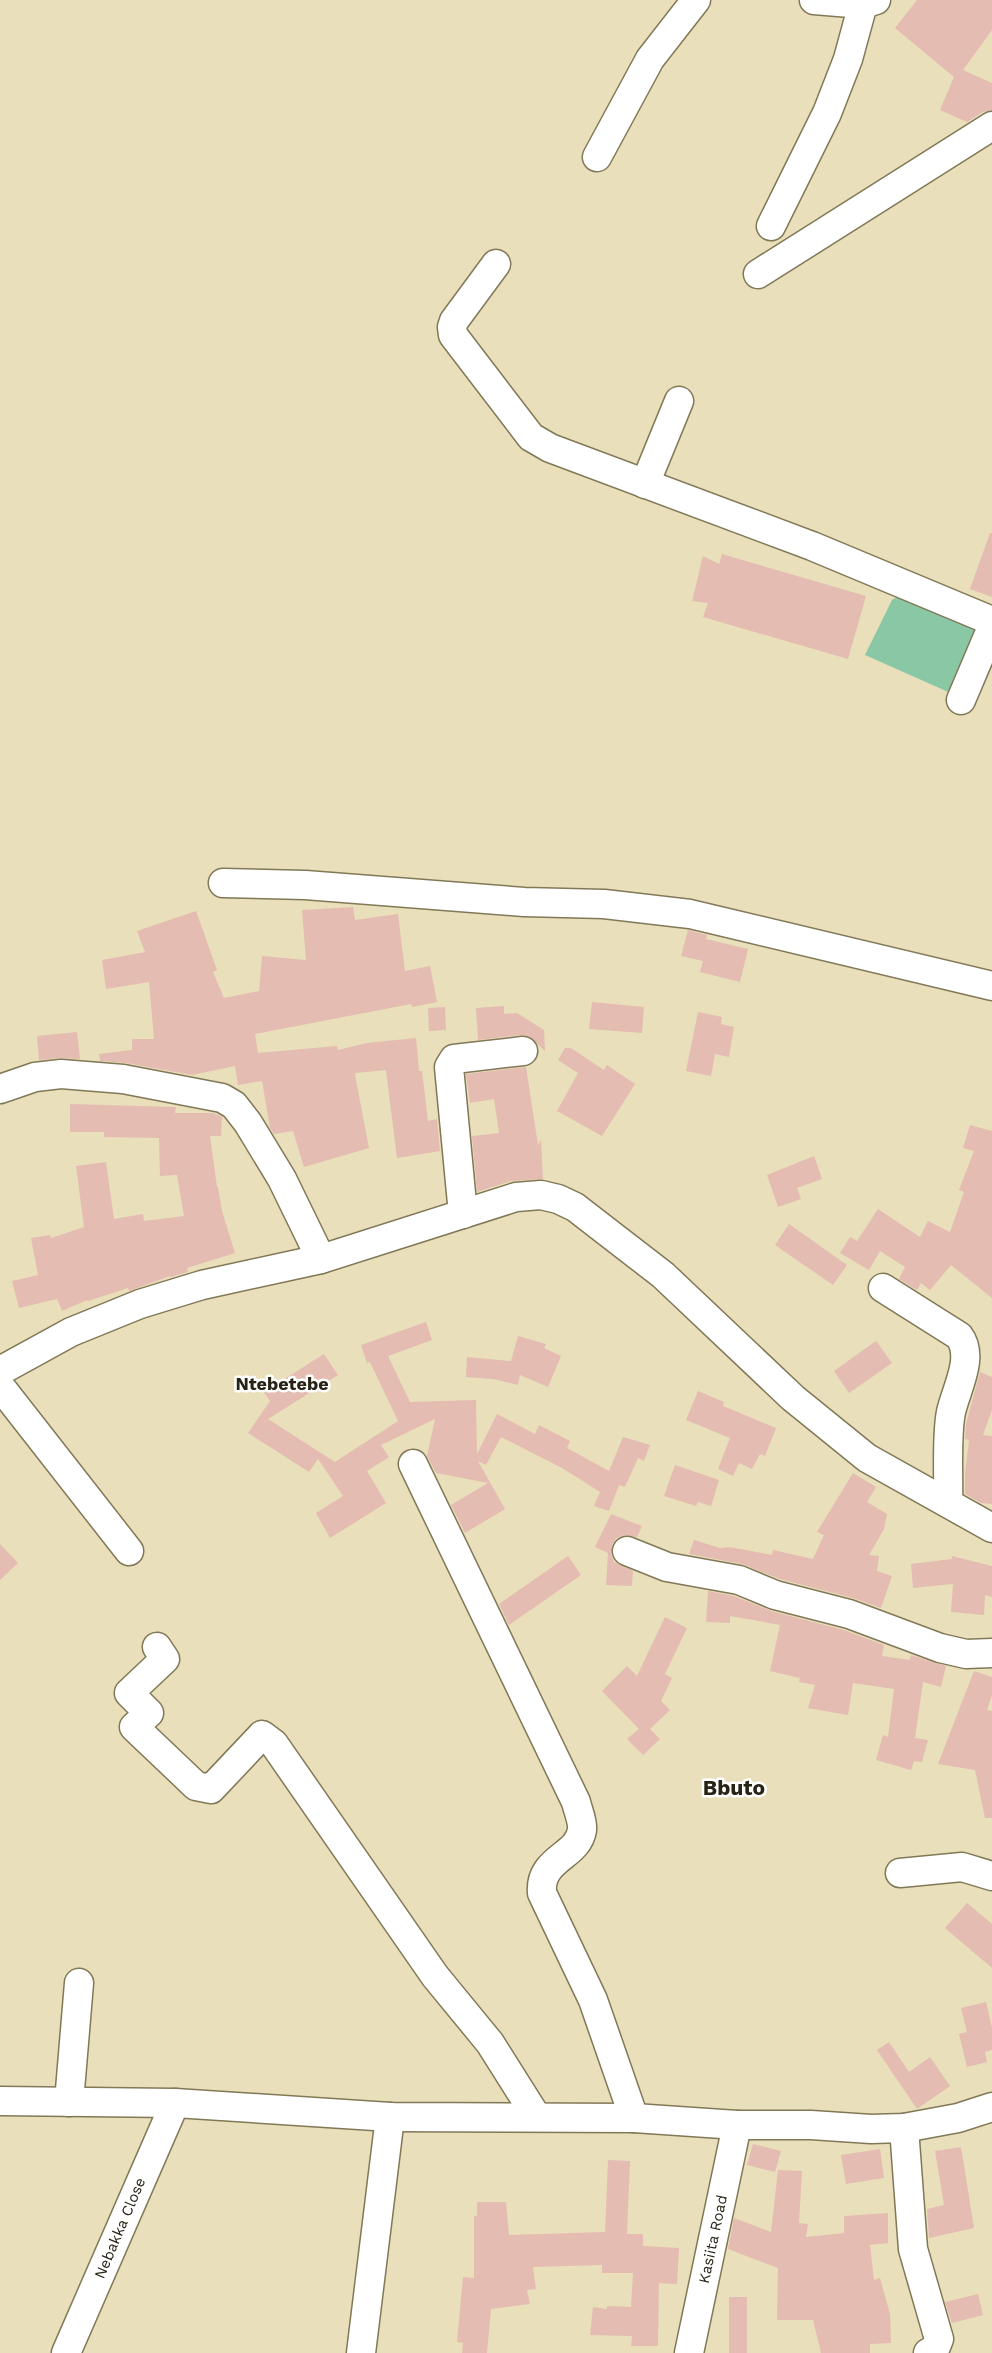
<svg xmlns="http://www.w3.org/2000/svg" width="992" height="2353" font-family="'Work Sans',sans-serif">
<style>
.green{fill:#8ac8a5}
.building{fill:#e4bcb1}
.lines{fill:none;stroke-linecap:round;stroke-linejoin:round}
.minor-casing{stroke:#817857;stroke-width:31}
.minor{stroke:#fff;stroke-width:28}
.labels{text-anchor:middle;stroke-width:5;stroke-linejoin:round;paint-order:stroke}
.street-label{font-size:15px;fill:#272315;stroke:#fff}
.quarter-label{font-size:18px;font-weight:bold;fill:#272315;stroke:#fff}
.district-label{font-size:21px;font-weight:bold;fill:#272315;stroke:#fff}
</style>
<rect width="100%" height="100%" fill="#e9dfbb"/>
<polygon class="green" points="897,597 984,633 955,695 865,655 892,600"/>
<g class="building">
<polygon points="917,0 992,0 992,30 963,70 992,83 992,110 983,112 967,122 940,110 954,77 895,28"/>
<polygon points="990,533 992,533 992,597 970,589"/>
<polygon points="722,554 866,596 848,659 703,617 708,603 692,601 703,556 719,564"/>
<polygon points="353,907 355,920 398,914 405,971 430,966 437,1002 412,1007 411,1004 255,1034 258,1053 337,1046 338,1050 367,1043 416,1038 419,1071 422,1071 428,1121 437,1119 440,1151 397,1158 386,1070 356,1073 355,1075 369,1148 304,1167 293,1131 274,1134 270,1128 262,1081 238,1085 235,1066 192,1075 126,1063 100,1061 99,1054 132,1050 132,1039 154,1039 149,982 106,989 102,960 145,952 137,931 196,911 217,970 213,972 224,998 259,991 262,956 306,960 302,910"/>
<polygon points="688,930 707,935 706,939 748,949 740,982 700,972 703,961 681,956"/>
<polygon points="592,1002 644,1007 642,1033 589,1029"/>
<polygon points="504,1006 504,1014 517,1013 544,1030 545,1051 529,1036 521,1035 478,1040 476,1008"/>
<polygon points="445,1007 446,1030 429,1031 428,1008"/>
<polygon points="698,1012 722,1017 721,1024 734,1027 729,1057 715,1054 711,1076 686,1071"/>
<polygon points="77,1032 80,1059 59,1058 39,1060 37,1036"/>
<polygon points="565,1048 571,1048 604,1070 607,1065 635,1084 602,1136 557,1111 578,1073 558,1060"/>
<polygon points="526,1067 538,1145 541,1140 543,1179 511,1181 477,1192 472,1136 499,1133 494,1099 470,1103 466,1074"/>
<polygon points="70,1104 176,1107 175,1113 213,1113 222,1117 221,1136 210,1136 217,1187 218,1187 222,1211 235,1253 187,1268 188,1272 171,1277 170,1276 129,1291 128,1288 88,1301 87,1300 62,1311 57,1299 19,1308 12,1281 38,1275 31,1238 50,1235 51,1238 84,1227 76,1166 106,1162 114,1219 143,1214 144,1221 184,1216 177,1175 160,1176 159,1138 104,1137 104,1132 70,1132"/>
<polygon points="970,1125 992,1131 992,1298 951,1265 930,1290 921,1283 917,1290 899,1279 905,1267 880,1251 869,1270 840,1253 850,1237 857,1241 878,1209 920,1237 928,1221 950,1232 964,1192 959,1190 974,1151 963,1148"/>
<polygon points="814,1156 822,1179 797,1188 801,1199 778,1207 767,1175"/>
<polygon points="789,1224 847,1265 833,1285 775,1245"/>
<polygon points="426,1322 432,1340 388,1356 410,1402 476,1400 477,1454 497,1414 535,1434 539,1425 570,1441 567,1448 609,1471 623,1437 650,1445 644,1461 638,1458 625,1487 619,1485 609,1511 594,1506 600,1492 562,1468 501,1437 486,1465 478,1461 505,1509 465,1533 451,1505 488,1483 436,1473 427,1456 435,1419 381,1445 389,1457 367,1471 386,1503 330,1538 316,1513 343,1496 318,1459 309,1472 248,1433 270,1401 264,1392 324,1354 338,1375 268,1419 335,1462 398,1421 370,1362 367,1363 361,1345"/>
<polygon points="518,1336 546,1344 544,1348 561,1356 548,1387 520,1375 518,1385 493,1379 466,1377 467,1357 511,1361"/>
<polygon points="876,1341 892,1363 849,1393 834,1371"/>
<polygon points="980,1372 992,1377 992,1410 983,1435 992,1436 992,1504 981,1503 965,1494 965,1474 969,1440 965,1439 966,1424"/>
<polygon points="698,1391 724,1402 723,1406 776,1428 765,1456 760,1454 752,1469 739,1463 733,1476 718,1469 730,1438 686,1420"/>
<polygon points="675,1465 719,1480 711,1506 698,1502 696,1506 664,1496"/>
<polygon points="853,1473 876,1487 867,1502 887,1514 884,1529 869,1555 879,1556 877,1571 892,1576 881,1608 853,1598 780,1579 742,1564 689,1554 694,1540 720,1548 730,1547 772,1555 773,1550 813,1559 824,1535 817,1532"/>
<polygon points="611,1514 642,1526 637,1537 624,1535 616,1538 612,1545 611,1554 614,1562 633,1571 632,1586 606,1585 608,1553 595,1547"/>
<polygon points="0,1544 18,1563 0,1580"/>
<polygon points="568,1556 581,1575 509,1625 499,1604"/>
<polygon points="952,1556 992,1566 992,1597 985,1595 984,1615 951,1612 953,1584 913,1588 911,1564 952,1559"/>
<polygon points="708,1591 734,1596 771,1611 844,1630 884,1645 882,1656 910,1660 911,1655 946,1666 941,1687 923,1682 915,1738 928,1740 922,1762 914,1761 911,1770 876,1760 883,1735 888,1737 894,1689 853,1683 848,1715 808,1708 815,1685 799,1682 800,1678 770,1671 780,1625 730,1616 730,1623 706,1622"/>
<polygon points="665,1617 687,1628 665,1674 672,1678 661,1701 670,1710 650,1729 660,1739 643,1755 627,1739 639,1729 602,1691 627,1666 637,1676"/>
<polygon points="974,1671 992,1677 992,1695 987,1710 992,1711 992,1818 985,1818 975,1770 938,1764"/>
<polygon points="967,1903 992,1924 992,1968 945,1928"/>
<polygon points="986,2002 992,2028 992,2050 985,2052 987,2062 967,2067 959,2034 967,2032 961,2008"/>
<polygon points="889,2042 909,2072 930,2057 950,2086 917,2109 877,2050"/>
<polygon points="753,2144 781,2151 775,2172 747,2165"/>
<polygon points="961,2147 974,2228 929,2238 927,2209 944,2205 935,2151"/>
<polygon points="880,2149 884,2178 846,2184 841,2155"/>
<polygon points="608,2160 630,2161 627,2234 643,2234 643,2246 679,2248 677,2284 659,2283 658,2346 631,2346 632,2336 590,2335 593,2307 607,2309 607,2306 631,2307 633,2273 602,2273 602,2265 533,2267 536,2289 527,2290 530,2304 491,2309 487,2353 462,2353 463,2343 457,2342 463,2277 474,2278 474,2216 477,2216 477,2202 506,2202 509,2235 605,2232"/>
<polygon points="778,2170 802,2171 799,2223 808,2224 806,2237 844,2233 844,2216 888,2213 888,2243 870,2245 874,2280 880,2278 890,2314 891,2343 870,2344 870,2353 821,2353 813,2320 777,2320 778,2268 728,2249 734,2218 771,2232"/>
<polygon points="978,2294 983,2315 952,2323 945,2302"/>
<rect x="729" y="2297" width="18" height="56"/>
</g>
<g class="lines">
<defs>
<g id="minor">
<polyline points="814,0 863,4 876,0"/>
<polyline points="597,157 650,59 696,0"/>
<polyline points="771,226 827,113 848,59 863,4"/>
<polyline points="496,264 454,321 452,327 453,335 531,437 550,448 812,546 992,621"/>
<polyline points="758,274 992,126"/>
<polyline points="645,484 679,401"/>
<polyline points="961,700 992,627"/>
<polyline points="223,883 305,885 524,902 604,904 690,914 992,986"/>
<polyline points="0,1089 35,1077 61,1074 123,1079 222,1098 234,1105 248,1123 282,1179 321,1259"/>
<polyline points="463,1214 449,1067 454,1059 523,1051"/>
<path d="M883,1288L959,1336C975,1357 956,1389 951,1412C946,1436 949,1477 948,1503"/>
<polyline points="0,1371 71,1332 140,1304 202,1285 321,1259 516,1197 541,1195 558,1199 575,1207 663,1275 793,1398 867,1458 992,1528"/>
<polyline points="0,1386 129,1551"/>
<path d="M413,1464L576,1802C578,1811 583,1821 582,1830C578,1857 539,1858 542,1893L593,2000L634,2118"/>
<polyline points="627,1551 667,1567 739,1580 775,1595 849,1614 940,1648 966,1654 992,1653"/>
<polyline points="157,1647 165,1659 129,1693 149,1713 134,1727 196,1786 211,1789 262,1735 274,1744 435,1976 490,2043 536,2116"/>
<polyline points="900,1873 962,1867 992,1876"/>
<polyline points="0,2101 175,2103 390,2117 634,2118 737,2125 811,2125 871,2129 904,2128 958,2118 992,2107"/>
<polyline points="69,2102 79,1983"/>
<polyline points="904,2128 913,2249 939,2339 935,2349 928,2353"/>
<polyline points="66,2353 175,2103"/>
<polyline points="361,2353 390,2117"/>
<polyline points="689,2353 737,2125"/>
</g>
</defs>
<use href="#minor" class="minor-casing"/>
<use href="#minor" class="minor"/>
</g>
<g class="labels">
<g class="street-label">
<text transform="translate(120 2228) rotate(-67)" y="5">Nebakka Close</text>
<text transform="translate(713 2239) rotate(-78)" y="5">Kasiita Road</text>
</g>
<g class="quarter-label">
<text x="282" y="1390">Ntebetebe</text>
</g>
<g class="district-label">
<text x="734" y="1795">Bbuto</text>
</g>
</g>
</svg>
